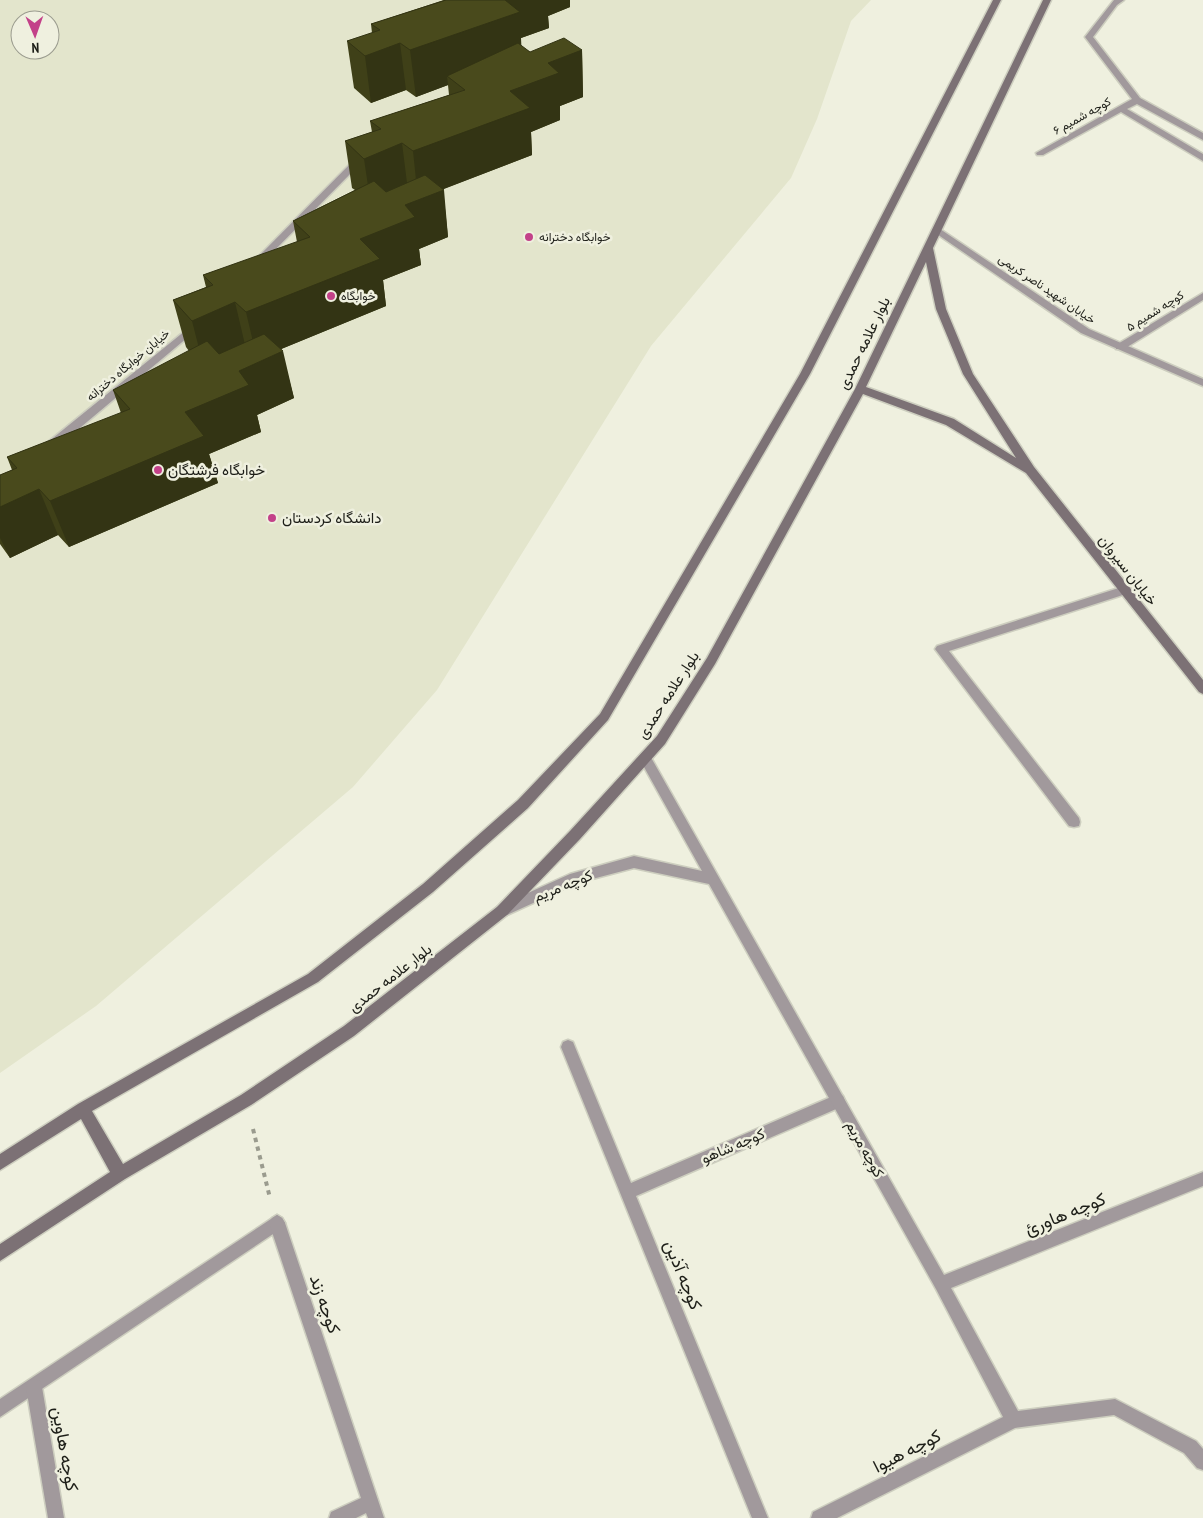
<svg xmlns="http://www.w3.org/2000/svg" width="1203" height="1518" font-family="'PT Sans Narrow',Vazirmatn,sans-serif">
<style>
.built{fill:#e3e5cc;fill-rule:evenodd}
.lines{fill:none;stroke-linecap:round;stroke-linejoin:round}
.lane-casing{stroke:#cdcebf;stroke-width:3}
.street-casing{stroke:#cdcebf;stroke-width:3}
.secondary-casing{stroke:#cdcebf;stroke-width:3}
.path{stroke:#9a9b8e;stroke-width:4;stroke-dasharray:4.5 4.5;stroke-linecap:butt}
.lane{fill:#a1999c;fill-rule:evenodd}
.street{fill:#a1999c;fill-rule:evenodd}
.secondary{fill:#7c7175;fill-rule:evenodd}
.wall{fill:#3f4018}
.shaded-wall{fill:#333414}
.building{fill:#494a1c;stroke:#333414}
.poi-dot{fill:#c34189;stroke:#eff0df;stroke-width:2}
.labels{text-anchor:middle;stroke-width:5;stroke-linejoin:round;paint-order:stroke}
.far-street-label{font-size:12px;fill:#1d1e18;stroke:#eff0df}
.far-poi-label{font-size:12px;fill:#1d1e18;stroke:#eff0df;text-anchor:start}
.street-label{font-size:15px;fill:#1d1e18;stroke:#eff0df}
.poi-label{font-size:15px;fill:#1d1e18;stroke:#eff0df;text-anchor:start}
.near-street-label{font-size:18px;fill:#1d1e18;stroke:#eff0df}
</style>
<rect width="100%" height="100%" fill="#eff0df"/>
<path class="built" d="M0,0H871L851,21L817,119L791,178L651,346L437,690L353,787L96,1006L0,1073ZM20,20H50V50H20Z"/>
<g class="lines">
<defs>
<g id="lane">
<polygon points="1114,0 1124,0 1117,5 1093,37 1140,98 1203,133 1203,140 1137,104 1127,109 1203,154 1203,161 1121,112 1043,155 1037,155 1036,153 1132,99 1085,37"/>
<polygon points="1203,293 1203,300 1124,349 1116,349 1116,345"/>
<polygon points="568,1040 573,1042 575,1047 631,1183 838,1094 843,1096 845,1101 843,1106 636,1196 768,1518 752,1518 561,1047 563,1042"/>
<polygon points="277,1215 282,1218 285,1223 282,1228 0,1417 0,1399"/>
</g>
<g id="street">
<polygon points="361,155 364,156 364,160 260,265 254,265 254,261 358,156"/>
<polygon points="937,227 1089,329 1203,379 1203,386 1081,333 934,232 932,230"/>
<polygon points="196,322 200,323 200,327 56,448 48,448 47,445 48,442"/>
<polygon points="1125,586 1129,587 1131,590 1129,593 949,651 1079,818 1080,822 1079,826 1074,827 1069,826 935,649 937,646"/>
<polygon points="645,753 649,754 944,1275 1203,1172 1203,1186 951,1288 1018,1411 1115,1399 1196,1441 1203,1449 1203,1470 1197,1468 1184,1453 1114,1415 1015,1428 837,1518 811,1518 813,1512 1003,1417 936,1289 709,884 634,868 577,883 507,915 502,917 497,915 495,911 497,907 570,874 634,856 702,871 639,758 641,754"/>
<polygon points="277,1215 282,1218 285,1223 384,1518 368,1518 366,1513 356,1518 329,1518 331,1512 361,1498 269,1223 272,1218"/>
<polygon points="34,1379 40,1381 42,1387 64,1518 48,1518 26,1387 28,1381"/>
</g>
<path id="secondary" d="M993,0H1001L810,374L608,720L528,808L433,892L318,982L92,1111L123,1164L241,1095L344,1026L497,907L570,831L657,736L707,658L855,389L1043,0H1051L933,248L946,309L973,374L1034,467L1203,680V694L1199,692L1026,473L946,425L863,394L715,664L665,744L580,839L507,915L354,1036L251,1105L125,1179L0,1261V1244L110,1172L81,1119L0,1170V1154L78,1104L308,974L423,884L518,800L600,714L800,374ZM926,262L936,309L963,374L1016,458L954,419L866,387Z"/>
</defs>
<use href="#lane" class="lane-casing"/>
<use href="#street" class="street-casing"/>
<use href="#secondary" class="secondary-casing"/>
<polyline class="path" points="253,1129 270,1198"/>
<use href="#lane" class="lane"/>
<use href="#street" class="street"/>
<use href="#secondary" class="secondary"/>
</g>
<polygon class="wall" points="444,0 570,0 570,7 548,16 549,28 521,38 521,46 530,52 582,50 583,97 560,106 560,120 531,132 532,155 443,189 448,237 419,249 421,265 383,280 386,306 281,349 294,398 257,415 261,432 209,454 218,483 69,547 58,535 10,558 0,544 0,475 12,470 7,457 121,413 113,390 189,351 186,347 173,300 206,287 203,275 297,242 293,221 355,190 352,188 345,141 372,132 370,121 449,95 448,85 416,97 406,90 371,103 354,88 347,41 372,33 371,24"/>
<g class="shaded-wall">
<polygon points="501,0 570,0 570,7 548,16 549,28 521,38 522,59 447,76 448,85 416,97 410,50"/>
<polygon points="400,43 406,90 371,103 365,56"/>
<polygon points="582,50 583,97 560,106 560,120 531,132 532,155 418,199 413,151 510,91 548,63"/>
<polygon points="402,143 408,191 371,206 364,159"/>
<polygon points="444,190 448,237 419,249 421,265 383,280 386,306 257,359 246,312 360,239 405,205"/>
<polygon points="235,302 246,349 204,368 192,321"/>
<polygon points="283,351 294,398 257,415 261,432 209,454 218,483 69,547 50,501 185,412 239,371"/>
<polygon points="39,489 58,535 10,558 0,538 0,507"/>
</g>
<g class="building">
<polygon points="446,0 505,0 520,12 410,50 400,43 365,56 347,41 380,30 371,24"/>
<polygon points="564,38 582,50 548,63 559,73 510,91 530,108 413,151 402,143 364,159 345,141 381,129 370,121 465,90 447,76 518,43 530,52"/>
<polygon points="425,175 444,190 405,205 415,217 360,239 380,259 246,312 235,302 192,321 173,300 213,285 203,275 310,237 293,221 374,181 386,192"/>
<polygon points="264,334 283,351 239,371 249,385 185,412 204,436 50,501 39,489 0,507 0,475 17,468 7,457 130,409 113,390 207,341 219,354"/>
</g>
<g class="poi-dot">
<circle cx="529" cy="237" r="5"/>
<circle cx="331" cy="296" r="5"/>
<circle cx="158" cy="470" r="5"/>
<circle cx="272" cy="518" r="5"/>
</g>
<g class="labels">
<g class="far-street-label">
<text transform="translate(1082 116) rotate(-29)" y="4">کوچه شمیم ۶</text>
<text transform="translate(1047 289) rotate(34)" y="4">خیابان شهید ناصر کریمی</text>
<text transform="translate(1155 311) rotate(-32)" y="4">کوچه شمیم ۵</text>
<text transform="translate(128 365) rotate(-40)" y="4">خیابان خوابگاه دخترانه</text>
</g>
<g class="far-poi-label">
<text x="539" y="241">خوابگاه دخترانه</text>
<text x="341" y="300">خوابگاه</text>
</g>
<g class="street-label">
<text transform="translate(864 343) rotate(-64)" y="5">بلوار علامه حمدی</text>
<text transform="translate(1128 570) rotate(52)" y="5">خیابان سیروان</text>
<text transform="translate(668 695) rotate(-57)" y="5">بلوار علامه حمدی</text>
<text transform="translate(563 886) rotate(-22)" y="5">کوچه مریم</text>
<text transform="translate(390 978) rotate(-38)" y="5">بلوار علامه حمدی</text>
<text transform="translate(733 1146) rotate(-23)" y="5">کوچه شاهو</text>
<text transform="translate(865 1149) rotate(61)" y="5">کوچه مریم</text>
</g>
<g class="poi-label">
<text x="168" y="475">خوابگاه فرشتگان</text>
<text x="282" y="523">دانشگاه کردستان</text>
</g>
<g class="near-street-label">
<text transform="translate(1065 1214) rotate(-22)" y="6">کوچه هاورئ</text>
<text transform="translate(683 1275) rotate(68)" y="6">کوچه آذین</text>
<text transform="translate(325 1304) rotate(71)" y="6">کوچه زند</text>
<text transform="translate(65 1449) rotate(80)" y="6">کوچه هاوین</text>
<text transform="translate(907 1451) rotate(-27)" y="6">کوچه هیوا</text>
</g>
</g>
<g transform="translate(35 35) rotate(178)"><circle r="24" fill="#eff0df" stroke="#9b9c8f"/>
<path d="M0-4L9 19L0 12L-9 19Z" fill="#c34189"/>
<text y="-8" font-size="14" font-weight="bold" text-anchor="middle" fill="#1d1e18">N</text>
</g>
</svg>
